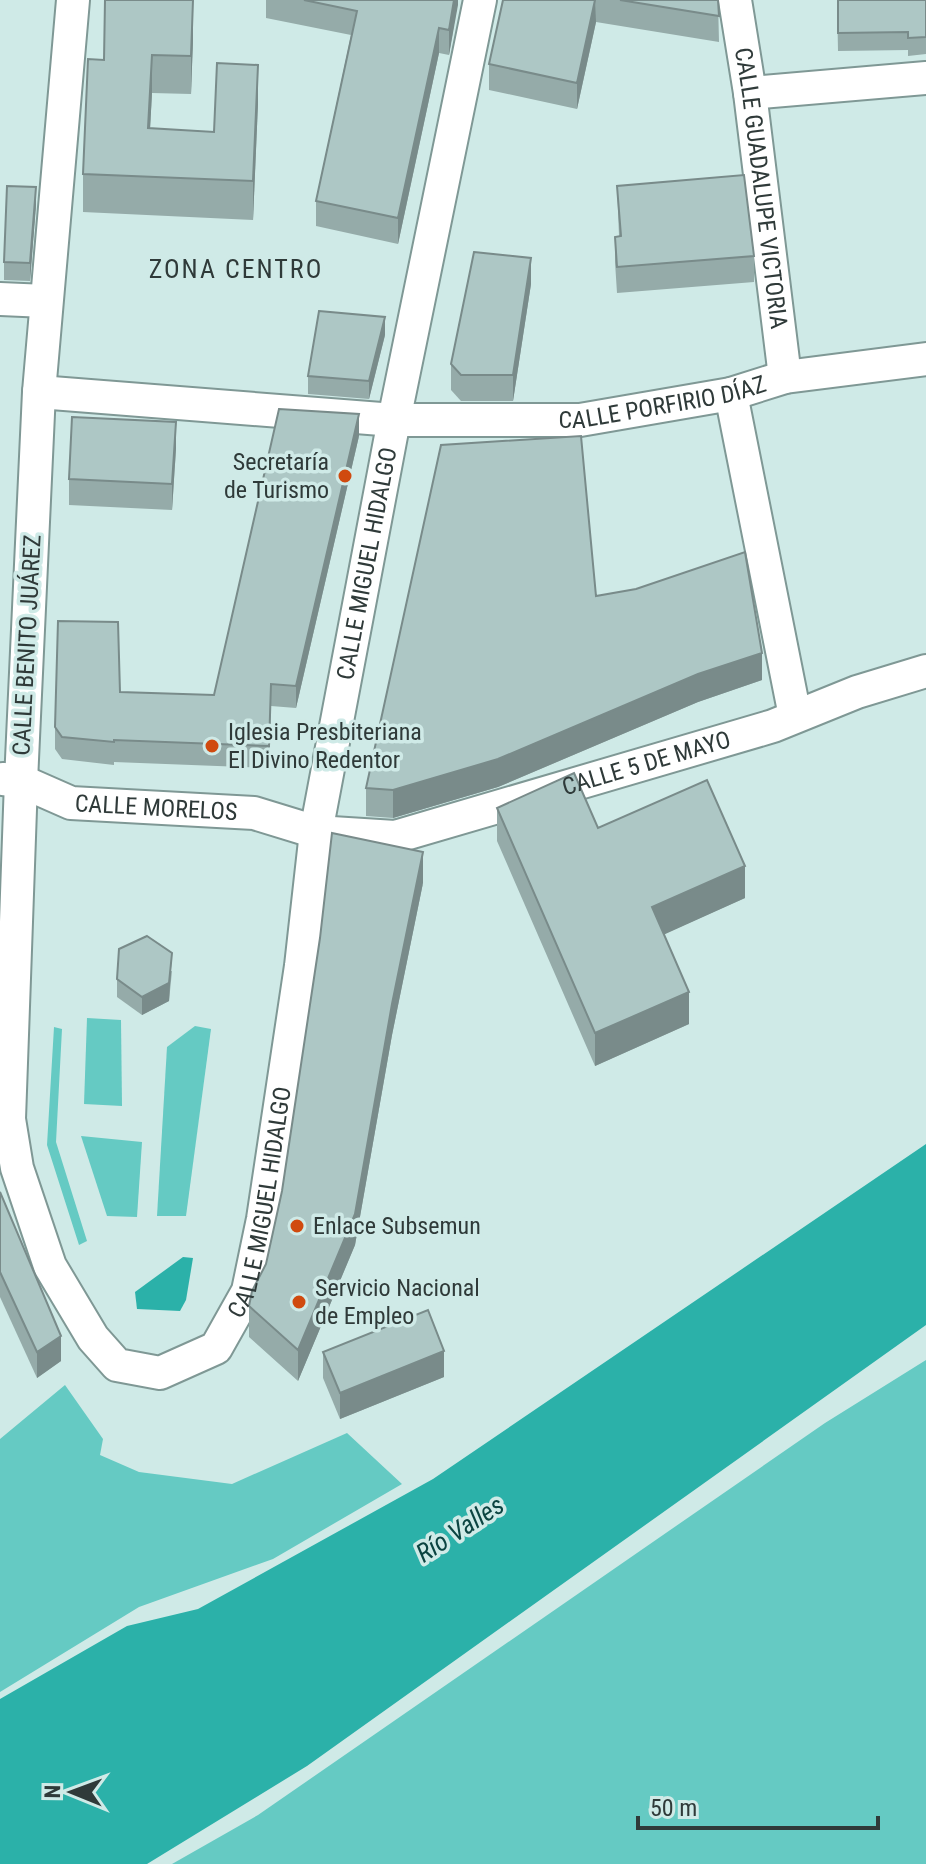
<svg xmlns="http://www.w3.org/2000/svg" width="926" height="1864" font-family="'Roboto Condensed',sans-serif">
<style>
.green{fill:#65cac3}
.water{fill:#2bb1a9}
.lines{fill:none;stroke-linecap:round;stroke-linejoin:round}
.minor-casing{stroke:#7f9895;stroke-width:36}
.minor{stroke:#fff;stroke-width:32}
.wall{fill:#95aba9}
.shaded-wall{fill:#798b8a}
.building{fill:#adc7c5;stroke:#798b8a;stroke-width:2}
.poi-dot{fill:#d04a0f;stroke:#cfeae7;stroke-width:3}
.labels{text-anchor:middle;stroke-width:7;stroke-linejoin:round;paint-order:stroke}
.street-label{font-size:24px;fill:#2f3a39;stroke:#cfeae7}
.poi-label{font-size:24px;fill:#2f3a39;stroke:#cfeae7;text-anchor:start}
.neighbourhood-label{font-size:26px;letter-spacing:2px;fill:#2f3a39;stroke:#cfeae7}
.water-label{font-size:26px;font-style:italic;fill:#0b4441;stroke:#cfeae7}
</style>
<rect width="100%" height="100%" fill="#cfeae7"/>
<g class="green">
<polygon points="87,1018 121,1020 122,1106 84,1104"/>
<polygon points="195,1026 211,1029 186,1216 157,1216 167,1047"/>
<polygon points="54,1027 62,1029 56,1142 87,1241 79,1245 47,1145"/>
<polygon points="81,1136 142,1142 137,1217 107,1216"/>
<polygon points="926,1360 926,1864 172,1864 258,1815 825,1423"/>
<polygon points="65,1385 103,1439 100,1455 139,1472 232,1484 347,1433 402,1484 273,1559 139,1607 0,1692 0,1439"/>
</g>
<g class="water">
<polygon points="926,1144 926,1325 307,1766 147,1864 0,1864 0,1699 127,1626 198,1609 433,1479"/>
<polygon points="183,1257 193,1258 186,1300 180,1311 137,1309 135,1292"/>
</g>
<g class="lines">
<defs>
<g id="minor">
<path id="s1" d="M73,0L39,392L21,781L9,1119L17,1168L50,1266L93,1338L117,1365L160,1373L216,1348L248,1291L263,1219L301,966L316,832L394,420L480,0"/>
<path id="s2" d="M735,0L750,93L785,377"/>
<polyline points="750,93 926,78"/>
<polyline points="0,299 46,301"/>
<path id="s3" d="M39,392L394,420H580L731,394L785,377L926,359"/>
<polyline points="731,394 795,716"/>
<path id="s4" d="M3,779L21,781L71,803L254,813L316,832L395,837L773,726L857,692L926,671"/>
</g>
</defs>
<use href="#minor" class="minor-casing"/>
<use href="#minor" class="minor"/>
</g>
<g class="wall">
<polygon points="266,0 458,0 449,55 439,53 398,244 316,226 316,201 351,35 266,18"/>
<polygon points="503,0 718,0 719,42 596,22 577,109 489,90 489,64"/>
<polygon points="837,0 926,0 926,54 908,56 908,50 838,51"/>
<polygon points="193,39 191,94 152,93 150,128 214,132 258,103 253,220 83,212 83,174 104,60"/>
<polygon points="617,186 754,256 754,282 617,293 615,262 615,237 619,236"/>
<polygon points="36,205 30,281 4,280 4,262"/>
<polygon points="531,284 513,401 461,401 451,390 451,364"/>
<polygon points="385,335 369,399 308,394 308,376"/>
<polygon points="359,436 296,708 271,706 269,768 114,762 114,765 62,759 55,749 55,727 120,692 214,695"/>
<polygon points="176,448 172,510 69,505 69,479"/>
<polygon points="596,596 762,680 698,702 498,787 393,818 366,816 366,788"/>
<polygon points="497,808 598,828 745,898 664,934 689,1024 595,1066 497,841"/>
<polygon points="423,883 392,1035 355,1245 298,1381 249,1337 249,1306"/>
<polygon points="172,971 169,1001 142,1015 117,997 117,979"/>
<polygon points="0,1192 61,1361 37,1378 0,1297"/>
<polygon points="323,1352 444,1377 340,1419 323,1378"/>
</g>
<g class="shaded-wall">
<polygon points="193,0 193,39 191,94 191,56"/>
<polygon points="454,0 458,0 458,5 449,55 449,30"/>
<polygon points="595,0 596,22 577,109 577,83"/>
<polygon points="439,28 439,53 398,244 398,218"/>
<polygon points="152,55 152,93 148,167 148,128"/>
<polygon points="258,65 258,103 253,220 253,181"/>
<polygon points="36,187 36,205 30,281 30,263"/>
<polygon points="531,258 531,284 513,401 513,375"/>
<polygon points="385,317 385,335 369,399 369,381"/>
<polygon points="359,414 359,436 296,708 296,686"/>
<polygon points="176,422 176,448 172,510 172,484"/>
<polygon points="762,653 762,680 698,702 498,787 393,818 393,790 698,674"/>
<polygon points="423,852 423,883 392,1035 355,1245 298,1381 298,1350 392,1004"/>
<polygon points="745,866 745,898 652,940 652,907"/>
<polygon points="172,953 169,1001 142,1015 142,997"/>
<polygon points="689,992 689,1024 595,1066 595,1033"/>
<polygon points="61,1336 61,1361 37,1378 37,1352"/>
<polygon points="444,1351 444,1377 340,1419 340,1393"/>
</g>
<g class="building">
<polygon points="105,0 193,0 191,56 152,55 148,128 214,132 217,63 258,65 253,181 83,174 88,59 104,60"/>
<polygon points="304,0 454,0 449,30 439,28 398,218 316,201 357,11"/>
<polygon points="503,0 595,0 577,83 489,64"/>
<polygon points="620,0 718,0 719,16"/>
<polygon points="838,0 926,0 926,37 908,38 908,32 838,33"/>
<polygon points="744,175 754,256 617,267 615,237 621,236 617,186"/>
<polygon points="7,186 36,187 30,263 4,262"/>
<polygon points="474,252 531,258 513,375 461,375 451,364"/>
<polygon points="319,311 385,317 369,381 308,376"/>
<polygon points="279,409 359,414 296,686 271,684 269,746 114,740 114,742 62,737 55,727 58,621 118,622 120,692 214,695"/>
<polygon points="72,417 176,422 172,484 69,479"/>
<polygon points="581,436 596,596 636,589 745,552 762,653 698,674 498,759 393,790 366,788 441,445"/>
<polygon points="574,773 598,828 707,780 745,866 652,907 689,992 595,1033 497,808"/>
<polygon points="332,833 423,852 392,1004 355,1214 298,1350 249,1306 252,1291 266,1264 282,1191 320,938"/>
<polygon points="147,936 172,953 169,983 142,997 117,979 119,949"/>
<polygon points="0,1192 61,1336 37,1352 0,1272"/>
<polygon points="428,1310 444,1351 340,1393 323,1352"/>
</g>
<g class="poi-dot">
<circle cx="345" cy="476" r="8"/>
<circle cx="212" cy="746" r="8"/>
<circle cx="297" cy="1226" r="8"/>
<circle cx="299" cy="1302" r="8"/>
</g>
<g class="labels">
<g class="street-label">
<text dy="8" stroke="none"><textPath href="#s2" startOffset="190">CALLE GUADALUPE VICTORIA</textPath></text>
<text dy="8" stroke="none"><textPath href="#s3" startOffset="626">CALLE PORFIRIO DÍAZ</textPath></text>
<text dy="8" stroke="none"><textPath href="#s1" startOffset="2302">CALLE MIGUEL HIDALGO</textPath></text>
<text transform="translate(27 645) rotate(-87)" y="8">CALLE BENITO JUÁREZ</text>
<text dy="8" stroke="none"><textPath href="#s4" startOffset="662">CALLE 5 DE MAYO</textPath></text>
<text dy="8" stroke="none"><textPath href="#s4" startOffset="158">CALLE MORELOS</textPath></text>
<text dy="8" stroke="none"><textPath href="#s1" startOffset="1654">CALLE MIGUEL HIDALGO</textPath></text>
</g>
<g class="poi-label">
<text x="329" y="470" text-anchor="end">Secretaría<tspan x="329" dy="28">de Turismo</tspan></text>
<text x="228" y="740">Iglesia Presbiteriana<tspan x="228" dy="28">El Divino Redentor</tspan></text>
<text x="313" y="1234">Enlace Subsemun</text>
<text x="315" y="1296">Servicio Nacional<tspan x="315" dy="28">de Empleo</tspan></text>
</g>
<g class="neighbourhood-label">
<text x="236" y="278">ZONA CENTRO</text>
</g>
<g class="water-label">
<text transform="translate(460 1529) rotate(-33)" y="9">Río Valles</text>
</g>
</g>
<g transform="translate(72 1792) rotate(271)" stroke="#cfeae7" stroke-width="6" paint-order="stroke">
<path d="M0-6L14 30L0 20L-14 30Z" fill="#2f3a39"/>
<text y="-12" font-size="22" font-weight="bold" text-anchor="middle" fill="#2f3a39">N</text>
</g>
<path d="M638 1816v12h240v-12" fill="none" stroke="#2f3a39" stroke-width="4"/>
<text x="650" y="1816" font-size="24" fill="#2f3a39" stroke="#cfeae7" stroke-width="6" paint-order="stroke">50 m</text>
</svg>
